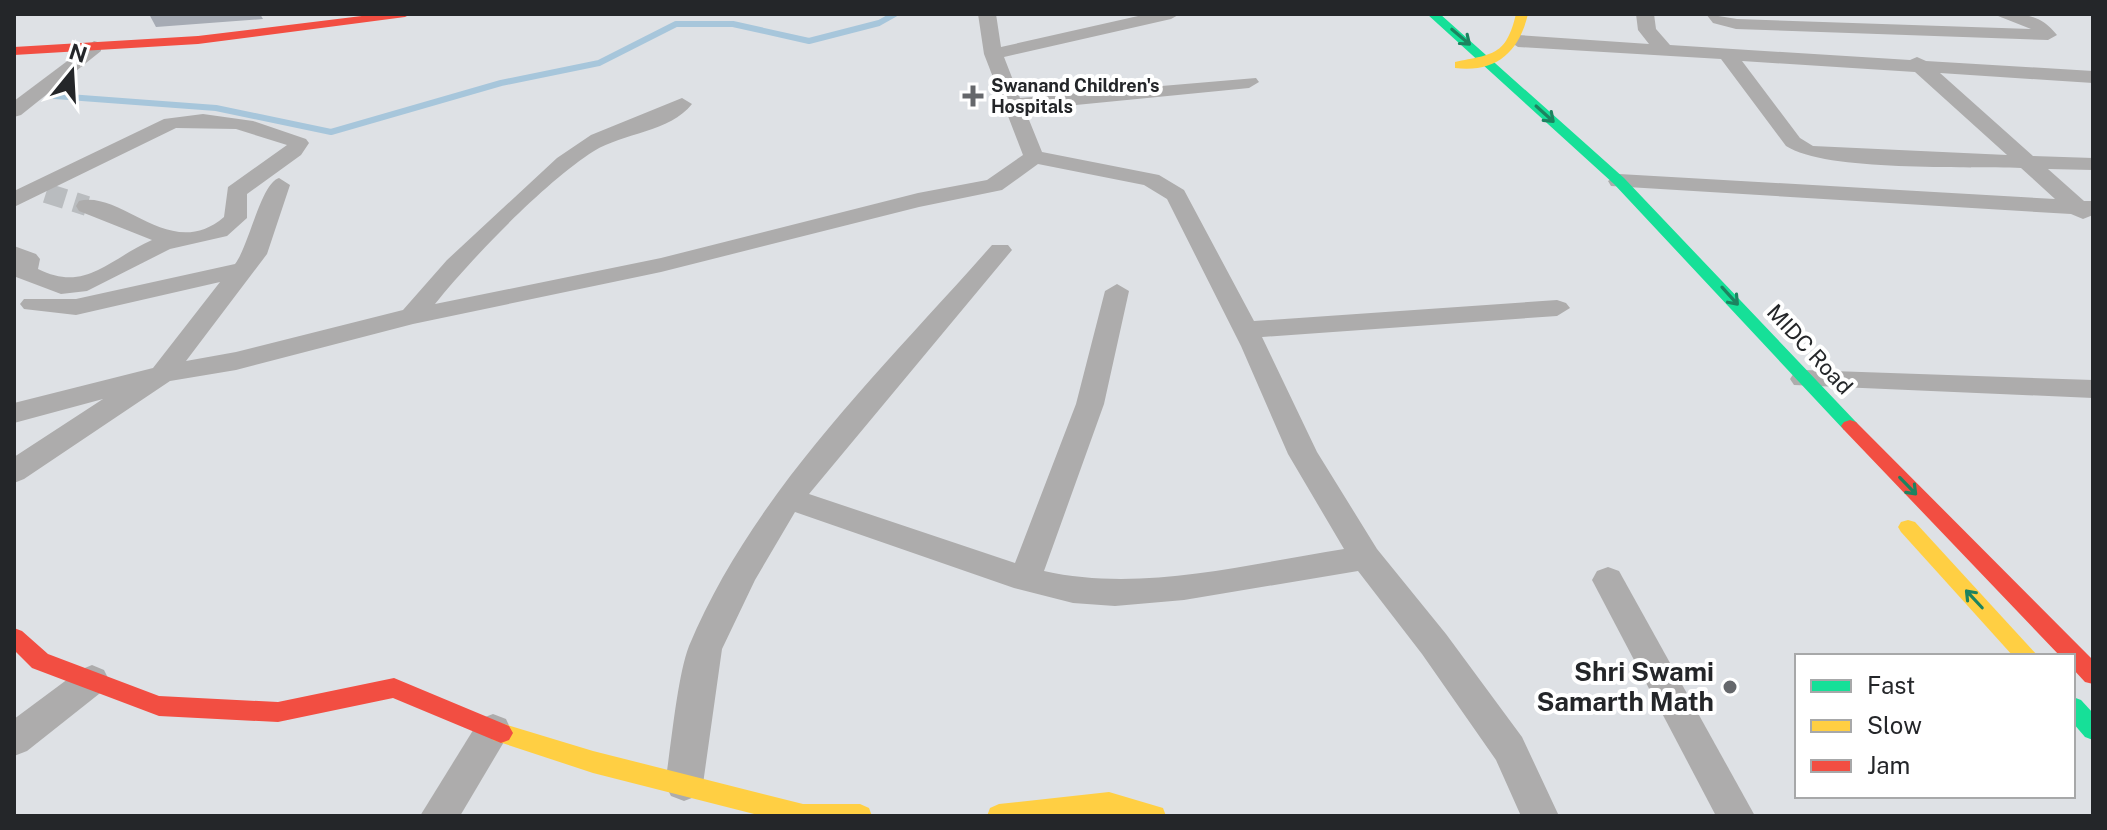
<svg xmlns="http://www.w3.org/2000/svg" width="2107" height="830" font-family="'Public Sans',sans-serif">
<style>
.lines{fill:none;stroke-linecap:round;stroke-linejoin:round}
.stream{stroke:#a7c6db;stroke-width:6}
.street-tunnel{stroke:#b9bcbf;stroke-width:20;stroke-dasharray:20 10;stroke-linecap:butt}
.street{fill:#adacac;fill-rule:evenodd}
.fast{fill:#16e098;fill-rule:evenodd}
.slow{fill:#ffcf43;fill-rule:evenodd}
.jam{fill:#f24e42;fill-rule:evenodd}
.wall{fill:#a6abb4}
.oneway{stroke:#1d8360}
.poi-dot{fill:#65676b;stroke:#fff;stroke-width:3}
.labels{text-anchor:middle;stroke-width:8;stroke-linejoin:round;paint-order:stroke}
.far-poi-label{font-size:18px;font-weight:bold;fill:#242629;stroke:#fff;text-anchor:start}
.street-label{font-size:22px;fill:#242629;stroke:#fff}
.near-poi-label{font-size:26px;font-weight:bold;fill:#242629;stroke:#fff;text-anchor:end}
</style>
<rect width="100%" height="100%" fill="#dee1e5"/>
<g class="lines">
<polyline class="stream" points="55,96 216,108 331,132 501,83 599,63 676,24 733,24 809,41 879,23 895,14"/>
<polyline class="street-tunnel" points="46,193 87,206"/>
<g class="street">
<path d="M978,14H996L1001,47L1147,14H1180L1171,19L1004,57L1020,98L1256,78L1259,82L1249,88L1025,110L1042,152L1159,175L1184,190L1254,321L1557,300L1566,303L1570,308L1557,316L1262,337L1317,452L1377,549L1446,634L1522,737L1559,816H1521L1496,760L1422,654L1358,571L1184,600L1115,606L1073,603L1014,588L795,512L755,580L722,649L703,784L697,796L684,801L671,796L665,784C671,748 677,677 689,646C753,492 883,369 992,245H1008L1012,250L809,494L1015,563L1076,404L1105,291L1117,284L1129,291L1104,404L1044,571C1142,593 1247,564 1344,549L1288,454L1241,346L1167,199L1144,185L1038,164L1002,190L919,207L661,272L413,324L236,370L170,381L24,479L14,483V457L103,399L14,423V403L153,368L220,282L76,315L24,309L20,304L24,299H76L235,264C249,246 261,183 279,178L290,185L267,254L186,361L236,352L403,310L447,260L557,158L591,135L682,98L692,104C670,132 623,133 594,151C545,182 472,258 435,304L661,258L918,193L987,180L1023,155L984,54Z"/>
<path d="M1636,14H1654L1656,29L1670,45L1910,60L1917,57L1926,61L2093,71V83L1940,73L2033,156L2093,158V170L2048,169L2084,201H2093V215L2083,219L2071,214L1611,186L1608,181L1619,174L2055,199L2021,168C1968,166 1826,172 1786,146L1721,59L1518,47L1509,41L1518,35L1649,44L1638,30ZM1742,61L1915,72L2007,155L1813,146L1800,138Z"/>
<path d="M1706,14L1737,19L2031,29L1993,14C2021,14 2039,12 2057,35L2048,40L1736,29L1713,23Z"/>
<polygon points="94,41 101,43 101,51 21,115 14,117 14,101"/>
<path d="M203,114L253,121L306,139L309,143L301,155L247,194V218L227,236L170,249L87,291L61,294L16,277L14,246L36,254L40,259L38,269C86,293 109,259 152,240L79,211L76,206L79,201C123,190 170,263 224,217L228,187L287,145L236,129L176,128L14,207V191L164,119Z"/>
<polygon points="1804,370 2093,380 2093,398 1794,385 1790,379 1794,373"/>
<polygon points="1608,567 1619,571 1755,816 1716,816 1592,580 1597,571"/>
<polygon points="92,665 104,670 109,680 104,690 27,751 14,756 14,719 80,670"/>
<polygon points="493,714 506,719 511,730 460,816 420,816 480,719"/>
</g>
<g class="fast">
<polygon points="1427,14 1440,14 1624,178 1856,422 1859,426 1856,430 1844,430 1614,184"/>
<polygon points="2073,697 2081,700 2093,713 2093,740 2085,737 2073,723"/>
</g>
<g class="slow">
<path d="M1516,14H1528C1519,52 1496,73 1455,68V62C1493,54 1506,56 1516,14Z"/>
<polygon points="1908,520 1915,522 2038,656 2013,656 1901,532 1898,527 1901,522"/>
<polygon points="501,723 593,751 803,804 860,804 869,808 872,816 762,816 593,773 493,740 489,733 493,726"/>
<polygon points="1109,792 1163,808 1166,816 987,816 990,808 999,804"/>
</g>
<g class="jam">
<polygon points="378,14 411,14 405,17 198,44 14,55 14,47 198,36"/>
<polygon points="1850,420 1856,422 2093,660 2093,684 2085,682 2073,669 2073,656 2060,656 1844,430 1841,426 1844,422"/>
<polygon points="14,628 22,631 48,654 159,696 278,702 394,678 509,726 513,733 509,740 501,743 393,698 278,722 159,716 32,668 14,650"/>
</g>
</g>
<polygon class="wall" points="149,14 260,14 263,19 156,27"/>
<defs><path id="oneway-shaft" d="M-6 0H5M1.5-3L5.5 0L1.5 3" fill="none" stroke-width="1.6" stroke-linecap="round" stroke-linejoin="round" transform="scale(2)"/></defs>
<g class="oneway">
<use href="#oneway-shaft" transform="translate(1461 37) rotate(40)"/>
<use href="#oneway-shaft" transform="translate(1545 114) rotate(42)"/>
<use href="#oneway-shaft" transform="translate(1730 296) rotate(48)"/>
<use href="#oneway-shaft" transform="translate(1908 486) rotate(46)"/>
<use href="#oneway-shaft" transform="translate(1974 599) rotate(-133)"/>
</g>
<g class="poi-dot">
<path d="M969 84h8v8h8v8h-8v8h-8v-8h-8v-8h8z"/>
<circle cx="1730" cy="687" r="8"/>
</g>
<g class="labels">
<g class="far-poi-label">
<text x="991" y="92">Swanand Children's<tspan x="991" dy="21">Hospitals</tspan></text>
</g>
<g class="street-label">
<text transform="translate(1810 349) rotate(47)" y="8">MIDC Road</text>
</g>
<g class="near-poi-label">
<text x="1714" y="681">Shri Swami<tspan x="1714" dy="30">Samarth Math</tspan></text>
</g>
</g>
<rect width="2107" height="830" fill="none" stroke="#242629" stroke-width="32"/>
<rect x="1795" y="654" width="280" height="144" fill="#ffffff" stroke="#a7a8a9" stroke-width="2"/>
<rect x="1811" y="680" width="40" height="12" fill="#16e098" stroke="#a7a8a9" stroke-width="2"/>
<text x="1867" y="694" font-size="24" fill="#242629">Fast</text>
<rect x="1811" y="720" width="40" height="12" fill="#ffcf43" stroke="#a7a8a9" stroke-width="2"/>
<text x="1867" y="734" font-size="24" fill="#242629">Slow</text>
<rect x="1811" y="760" width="40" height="12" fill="#f24e42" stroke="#a7a8a9" stroke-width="2"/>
<text x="1867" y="774" font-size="24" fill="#242629">Jam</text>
<g transform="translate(72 72) rotate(18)" stroke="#ffffff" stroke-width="6" paint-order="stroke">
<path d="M0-6L14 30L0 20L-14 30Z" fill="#242629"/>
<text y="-12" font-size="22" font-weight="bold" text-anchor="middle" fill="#242629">N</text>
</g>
</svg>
